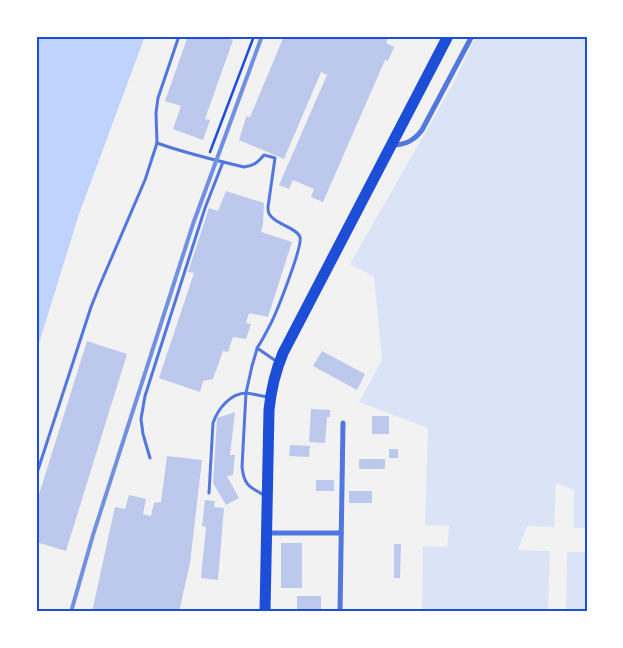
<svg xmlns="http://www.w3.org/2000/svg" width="623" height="648" font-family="'Varela Round',sans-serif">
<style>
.green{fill:#dbe4f7}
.water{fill:#bfd3fe}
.building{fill:#bdc9ec}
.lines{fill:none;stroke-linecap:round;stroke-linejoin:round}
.path{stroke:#1d4ed8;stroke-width:2.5}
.service{stroke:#5277de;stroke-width:3}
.minor{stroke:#5277de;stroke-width:5}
.trunk{stroke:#1d4ed8;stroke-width:11}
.rail{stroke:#7290e2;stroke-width:4}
.neatline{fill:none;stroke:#1d4ed8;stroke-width:2}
</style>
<rect width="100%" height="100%" fill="#f2f2f2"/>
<g class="green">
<polygon points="476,36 587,36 587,528 574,528 574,490 556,483 554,527 527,526 518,550 550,551 548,612 422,612 423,546 447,547 449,526 425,525 428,428 359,402 382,360 374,277 350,264 453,84"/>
<polygon points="567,552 587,552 587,612 566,612"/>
</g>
<polygon class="water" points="36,36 145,36 79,214 36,353"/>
<g class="building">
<polygon points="188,36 223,36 233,40 205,119 210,120 203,140 173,129 181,106 165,101"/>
<polygon points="284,36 389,36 386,43 394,47 388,61 385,60 323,202 311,197 314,189 293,180 289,189 279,185 327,75 321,72 284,159 239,140 246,117 247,116 250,117"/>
<polygon points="226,191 264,203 263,224 261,232 292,242 268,317 249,313 246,323 251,324 246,339 233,337 228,352 223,351 213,379 203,381 200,392 159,378 194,273 188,272 209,208 218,211"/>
<polygon points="87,341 127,354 66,551 36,542 36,504"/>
<polygon points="322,351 365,374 357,390 313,366"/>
<polygon points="311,409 330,410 330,417 327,417 325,443 309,442"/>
<polygon points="235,412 230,455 235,455 233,475 227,476 239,498 226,505 213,483 217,418"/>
<rect x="372" y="416" width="17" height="18"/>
<polygon points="290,445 310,446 309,457 289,456"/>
<rect x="389" y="449" width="9" height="9"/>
<polygon points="167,456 202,460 190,563 179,612 92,612 115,507 125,509 129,495 146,499 143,514 151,516 154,503 161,502"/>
<rect x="359" y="459" width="26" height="10"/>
<rect x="316" y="480" width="18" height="11"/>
<rect x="349" y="491" width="23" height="12"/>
<polygon points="205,500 215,501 214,507 224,508 218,580 201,578 206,527 202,526"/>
<rect x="281" y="543" width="21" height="45"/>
<polygon points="394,544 401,544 400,578 394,578"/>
<polygon points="297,596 321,596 321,611 297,610"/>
</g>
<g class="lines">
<polyline class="path" points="210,152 254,36"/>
<g class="service">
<polyline points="157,143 156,113 158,98 179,36"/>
<path d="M257,349L252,366L246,393L242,467C244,485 249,487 264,495"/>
<polyline points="150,458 143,434 141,419 145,396 205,208 223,162"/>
<path d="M36,476L91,307L99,287L145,180L157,143C185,153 214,160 244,167C254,166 258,162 264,155L275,158L268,207C268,210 268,213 270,215C275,224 297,228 300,237C303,246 276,314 270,325C266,333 262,341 257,348L276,361"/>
<path d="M209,493L213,423C218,409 230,393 247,393C254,394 261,396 267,397"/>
</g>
<g class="minor">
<path d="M392,145C405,145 414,141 422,130L472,36"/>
<polyline points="267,533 341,533"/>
<polyline points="340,612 343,423"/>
</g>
<path class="trunk" d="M265,612L269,410C271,390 275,372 283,353L448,36"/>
<polyline class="rail" points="71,612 93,535 193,224 262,36"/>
</g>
<rect width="623" height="648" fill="none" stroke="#ffffff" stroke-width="75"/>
<rect x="38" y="38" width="548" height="572" class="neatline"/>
</svg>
